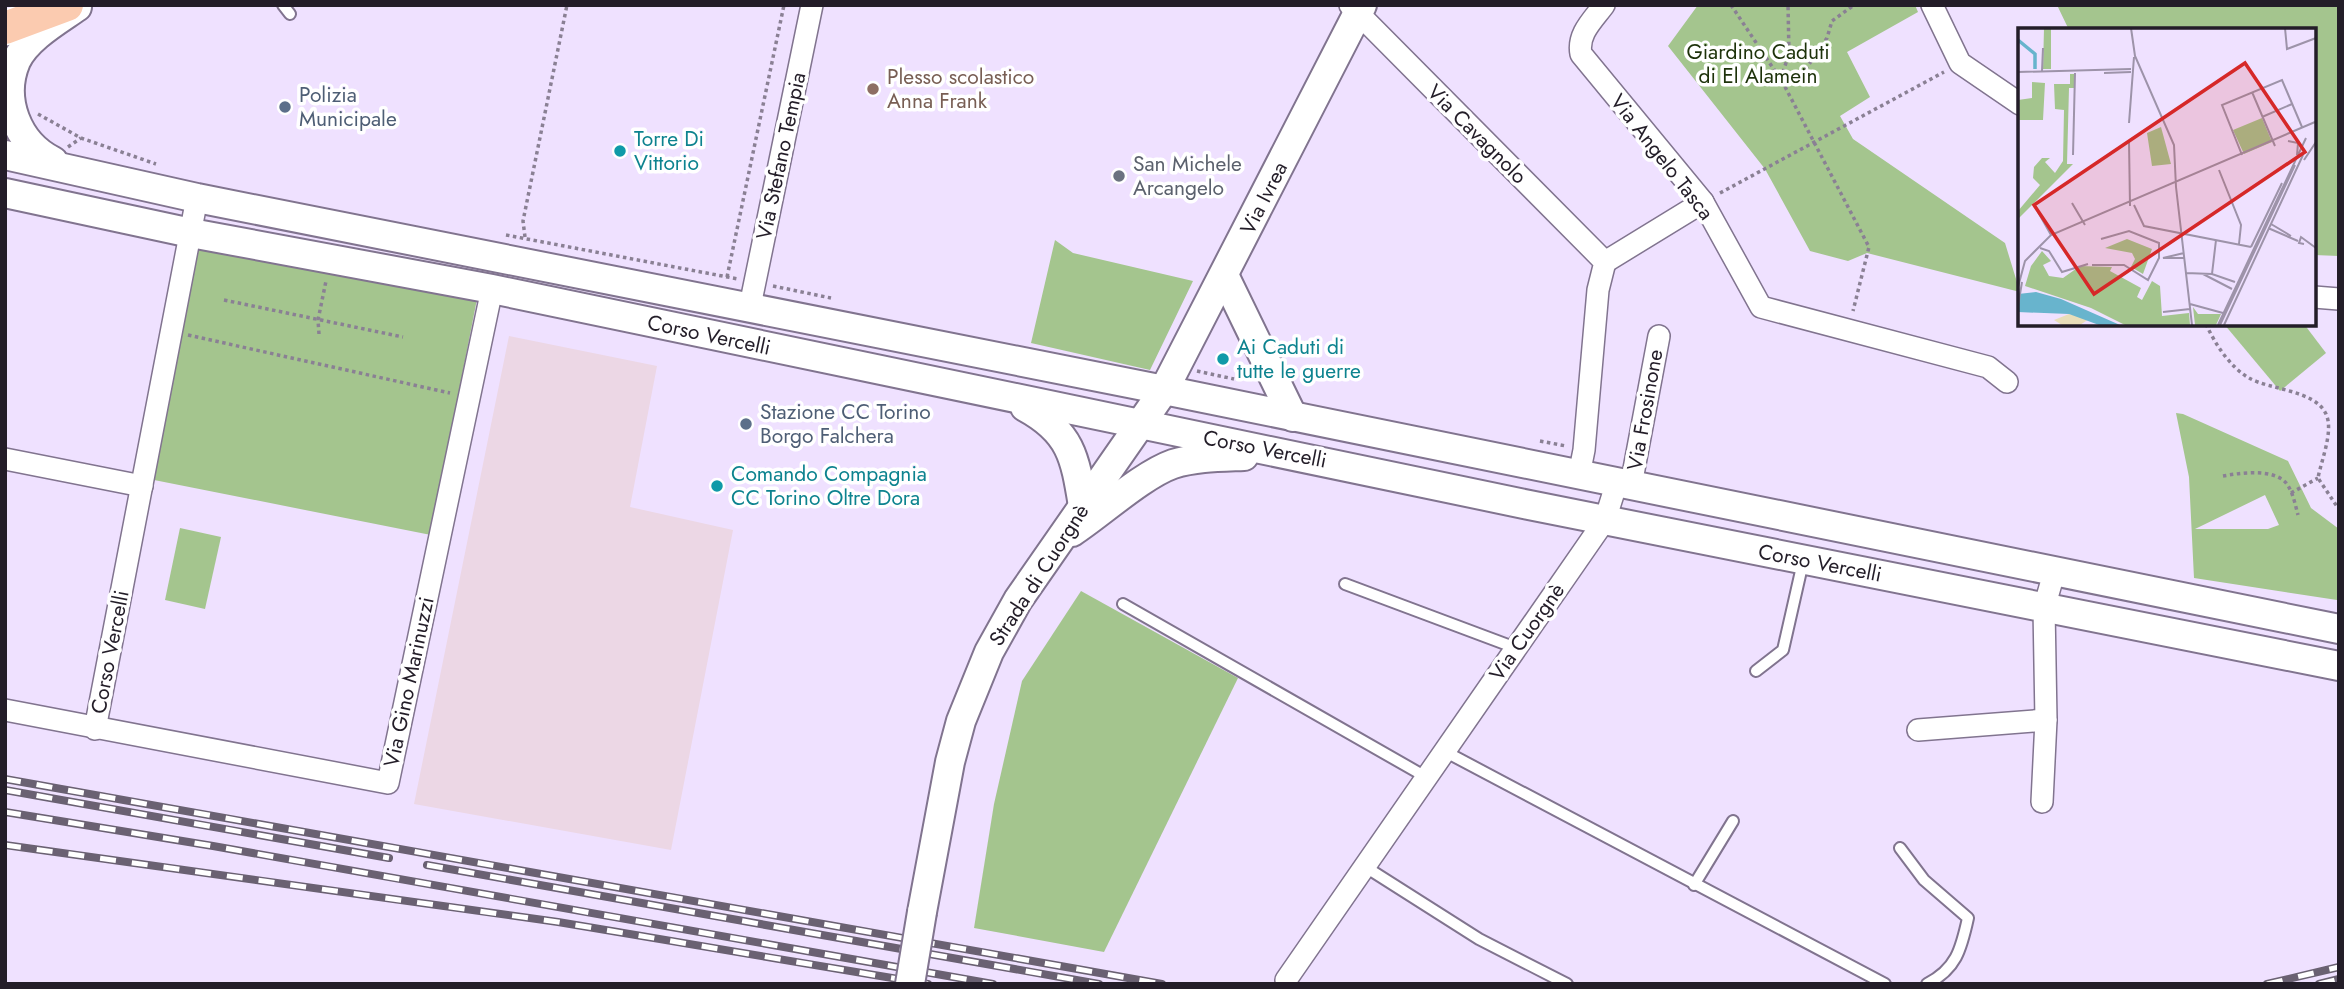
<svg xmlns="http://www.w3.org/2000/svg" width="2344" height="989" font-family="Jost,sans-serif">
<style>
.education{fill:#ecd7e5}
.green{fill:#a4c58e;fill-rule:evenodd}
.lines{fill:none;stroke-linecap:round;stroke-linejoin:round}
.lane-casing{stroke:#81748f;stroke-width:14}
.street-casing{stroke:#81748f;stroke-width:24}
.secondary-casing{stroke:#81748f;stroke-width:32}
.primary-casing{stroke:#fff;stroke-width:35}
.path{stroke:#8a8094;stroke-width:3.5;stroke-dasharray:3.5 3.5;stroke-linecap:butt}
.lane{stroke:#fff;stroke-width:10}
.street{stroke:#fff;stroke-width:21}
.secondary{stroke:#fff;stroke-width:28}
.primary{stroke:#fbcbb0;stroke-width:32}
.rail-casing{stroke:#6a6172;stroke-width:8}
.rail{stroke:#fff;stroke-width:5;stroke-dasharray:16;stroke-linecap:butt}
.secondary-bridge-casing{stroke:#81748f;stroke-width:32;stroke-linecap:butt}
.secondary-bridge{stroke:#fff;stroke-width:28}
.education-dot{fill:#8d6e63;stroke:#fff;stroke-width:2.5}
.service-dot{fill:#5c6f8a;stroke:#fff;stroke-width:2.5}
.culture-dot{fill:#0f9aa8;stroke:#fff;stroke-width:2.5}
.worship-dot{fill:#6b7280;stroke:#fff;stroke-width:2.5}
.labels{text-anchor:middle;stroke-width:7;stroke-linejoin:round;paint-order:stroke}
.park-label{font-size:21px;fill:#1d320a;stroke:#fff}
.education-label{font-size:21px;fill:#785e54;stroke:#fff;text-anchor:start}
.service-label{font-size:21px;fill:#4e5e75;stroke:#fff;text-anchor:start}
.street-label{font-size:21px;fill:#231d28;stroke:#fff}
.culture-label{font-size:21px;fill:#0d838f;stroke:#fff;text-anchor:start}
.worship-label{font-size:21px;fill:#5b616d;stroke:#fff;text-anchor:start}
.inset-river{fill:none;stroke:#68b4cd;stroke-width:3.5}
.inset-road{fill:none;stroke:#9d93a9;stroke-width:2}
.view{fill:#d62828;fill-opacity:0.15;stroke:#d62828;stroke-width:3.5}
.inset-edge{fill:none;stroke:#231d28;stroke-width:3.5}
</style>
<rect width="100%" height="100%" fill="#efe1ff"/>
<polygon class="education" points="509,336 657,366 630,507 733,530 671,850 414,804"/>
<g class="green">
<polygon points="1698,5 1915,5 1918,12 1847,52 1870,97 1840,116 1853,139 2005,243 2020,292 1867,253 1848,261 1810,251 1765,169 1668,46"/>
<polygon points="2057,5 2339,5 2339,256 2314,255 2314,30 2069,30"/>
<polygon points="1055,240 1073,253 1193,281 1150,370 1031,343"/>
<polygon points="195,243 477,299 431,535 149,479"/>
<polygon points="2224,324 2304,324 2326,353 2280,391"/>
<path d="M2176,413L2183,414L2288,461L2311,508L2339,529L2337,600L2194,578L2189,477ZM2265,495L2279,525L2268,529H2195Z"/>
<polygon points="180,528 221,537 205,609 165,600"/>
<polygon points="1081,591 1238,678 1104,952 974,928 994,804 1022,681"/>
</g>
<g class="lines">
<defs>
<g id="lane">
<polyline points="283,5 290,14"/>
<polyline points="1345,584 1516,648"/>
<polyline points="1123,604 1426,777"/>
<polyline points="1756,671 1783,650 1803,562"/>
<polyline points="1444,751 1885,984"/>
<path d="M1900,848L1924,880L1968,918C1961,950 1956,969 1927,984"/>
<polyline points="1364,866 1479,939 1567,984"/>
<polyline points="1694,885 1733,821"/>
</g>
<g id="street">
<polyline points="1350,5 1605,262 1598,290 1584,450 1579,475"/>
<path d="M1604,5C1593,20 1577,34 1581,54L1703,202L1761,307L1988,367L2007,382"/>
<polyline points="1932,5 1960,63 2020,104"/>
<polyline points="1605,262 1703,202"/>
<polyline points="2314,297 2339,299"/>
<polyline points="750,306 812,5"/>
<polyline points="5,459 142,486"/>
<polyline points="1631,485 1659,336"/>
<polyline points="5,710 388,783 492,289"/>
<polyline points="95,729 197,198"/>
<polyline points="1918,730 2046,720"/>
<polyline points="2042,802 2046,720 2044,608 2054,573"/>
<polyline points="1286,980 1605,520 1617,482"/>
</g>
<g id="secondary">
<polyline points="5,155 197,198 1164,390 2339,629"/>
<path d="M53,161C17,143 0,99 16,61C27,38 57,21 77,7"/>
<polyline points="5,193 191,233 492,289 1529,505 2339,666"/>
<polyline points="1224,275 1293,417"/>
<path d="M1025,407C1071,432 1075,457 1083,506"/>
<path d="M1072,532C1101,513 1142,475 1173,464C1196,457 1220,457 1244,456"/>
<polyline points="922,912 950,762 961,721 989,652 1018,600 1164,390 1362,5"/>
</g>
<polyline id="primary" points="5,28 67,5"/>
</defs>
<use href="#lane" class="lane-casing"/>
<use href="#street" class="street-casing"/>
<use href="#secondary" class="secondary-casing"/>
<use href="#primary" class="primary-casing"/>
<g class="path">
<polyline points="1731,5 1783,83 1869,247 1853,311"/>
<polyline points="1781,79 1789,53 1788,5"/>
<polyline points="1783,83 1799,79 1827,38 1832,21 1854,5"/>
<polyline points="38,114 81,138 156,164"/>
<polyline points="68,147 81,138"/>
<polyline points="1720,193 1944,72"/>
<polyline points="506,235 738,279"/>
<polyline points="525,237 523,221 567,5"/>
<polyline points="727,277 784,5"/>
<polyline points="773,286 831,298"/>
<polyline points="224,300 403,337"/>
<path d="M2206,324C2215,344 2230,367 2249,378C2270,390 2315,390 2326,414C2334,431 2321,461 2318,478L2338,508"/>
<polyline points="319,334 318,320 326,281"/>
<polyline points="188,335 450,393"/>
<polyline points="1197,371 1234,379"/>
<polyline points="1540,441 1566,446"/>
<path d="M2223,476C2240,473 2268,469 2283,480C2292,487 2295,504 2298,515"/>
<polyline points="2291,493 2318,478"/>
</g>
<use href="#lane" class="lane"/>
<use href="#street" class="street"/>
<use href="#secondary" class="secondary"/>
<use href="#primary" class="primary"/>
<defs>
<g id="rail">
<polyline points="5,779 1162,984"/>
<polyline points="5,790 389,858"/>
<polyline points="5,812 213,846 993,984"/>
<polyline points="5,845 558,922 928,984"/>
<polyline points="427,865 1099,984"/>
<polyline points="2267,984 2339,967"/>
<polyline points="2319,984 2339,979"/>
</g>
</defs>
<use href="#rail" class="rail-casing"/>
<use href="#rail" class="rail"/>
<defs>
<polyline id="secondary-bridge" points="910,984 922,912"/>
</defs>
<use href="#secondary-bridge" class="secondary-bridge-casing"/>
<use href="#secondary-bridge" class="secondary-bridge"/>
</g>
<circle class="education-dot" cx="873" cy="89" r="7"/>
<g class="service-dot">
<circle cx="285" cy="107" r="7"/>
<circle cx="746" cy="424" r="7"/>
</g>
<g class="culture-dot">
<circle cx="620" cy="151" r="7"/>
<circle cx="1223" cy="359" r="7"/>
<circle cx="717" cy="486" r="7"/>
</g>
<circle class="worship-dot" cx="1119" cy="176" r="7"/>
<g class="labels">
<g class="park-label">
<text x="1758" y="59">Giardino Caduti<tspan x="1758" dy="24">di El Alamein</tspan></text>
</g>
<g class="education-label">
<text x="887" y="84">Plesso scolastico<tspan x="887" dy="24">Anna Frank</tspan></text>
</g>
<g class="service-label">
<text x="299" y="102">Polizia<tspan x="299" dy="24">Municipale</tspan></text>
<text x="760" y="419">Stazione CC Torino<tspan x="760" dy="24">Borgo Falchera</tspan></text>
</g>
<g class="street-label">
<text transform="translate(1477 134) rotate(45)" y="7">Via Cavagnolo</text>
<text transform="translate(781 156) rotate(-78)" y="7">Via Stefano Tempia</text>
<text transform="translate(1662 157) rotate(52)" y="7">Via Angelo Tasca</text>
<text transform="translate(1264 198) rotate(-63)" y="7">Via Ivrea</text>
<text transform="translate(709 335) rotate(12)" y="7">Corso Vercelli</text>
<text transform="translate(1645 410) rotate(-80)" y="7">Via Frosinone</text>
<text transform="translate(1265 449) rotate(11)" y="7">Corso Vercelli</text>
<text transform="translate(1820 563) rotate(11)" y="7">Corso Vercelli</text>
<text transform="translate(1039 575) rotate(-57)" y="7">Strada di Cuorgnè</text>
<text transform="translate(1527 632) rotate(-55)" y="7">Via Cuorgnè</text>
<text transform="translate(110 652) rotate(-79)" y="7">Corso Vercelli</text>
<text transform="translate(409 682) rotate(-78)" y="7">Via Gino Marinuzzi</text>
</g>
<g class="culture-label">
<text x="634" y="146">Torre Di<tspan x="634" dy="24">Vittorio</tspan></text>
<text x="1237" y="354">Ai Caduti di<tspan x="1237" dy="24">tutte le guerre</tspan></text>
<text x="731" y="481">Comando Compagnia<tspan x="731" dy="24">CC Torino Oltre Dora</tspan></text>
</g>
<g class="worship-label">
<text x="1133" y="171">San Michele<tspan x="1133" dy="24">Arcangelo</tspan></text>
</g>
</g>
<g transform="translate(2018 28)">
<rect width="298" height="298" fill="#efe1ff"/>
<path d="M26,0H33V41H25ZM52,46H56V60H51L49,136H55L0,191V183L22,157L15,150L16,139L24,130H32L27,134L37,145L45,133L46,82L37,81L36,56H52ZM14,54L27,55L25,92H0V72L14,70ZM244,90L254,114L226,126L215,102ZM143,99L153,136L134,138L129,105ZM109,211L134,221L125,246L113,239L117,231L114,225L87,220ZM24,223L33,233L25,237L31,248L45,250L62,238L94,239L92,243L123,260L119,269L124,272L134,253L142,258L144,288L171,285L172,297H107L73,280L7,258L13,238ZM175,279L180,286H203L198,297H177Z" fill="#a4c58e"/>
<path d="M51,286L71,291L62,297H44L36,292Z" fill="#e8deb9"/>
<path d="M18,264L43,271L102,297H81L51,286L0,284V266Z" fill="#68b4cd"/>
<path class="inset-river" d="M0,12L17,26V41"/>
<path class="inset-road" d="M113,0L117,28L156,117L158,159M267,0L269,21L298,10M24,43L25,20M0,44L113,41M86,45L113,44M234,64L257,118M244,89L274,76M111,95L116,29M270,113L280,115L279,127M111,114L112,178M55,127L57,45M224,127L204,77L264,52L284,99M286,132L298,114M201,142L223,197L221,216M158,159L174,297M54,175L67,197M116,177L126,198L233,219M20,184L33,207M253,196L273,208M250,200L280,213M286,216L281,215L283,209L298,220M233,219L264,155M22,220L31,223L44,244L70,236M166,225L145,230H166M74,237H106L130,252L141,230V215L111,203L83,211M168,245L194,246L217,254M185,246L214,261M194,246L198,212M0,259L7,233L33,207L297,94M172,276L205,285M0,278L4,254M145,284L172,281M200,297L288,110M202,297L277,137M206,297L285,127"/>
<path class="view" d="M227,35L287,124L76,266L16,177Z"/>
<rect width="298" height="298" class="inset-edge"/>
</g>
<rect width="2344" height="989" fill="none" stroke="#231d28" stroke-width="14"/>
</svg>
